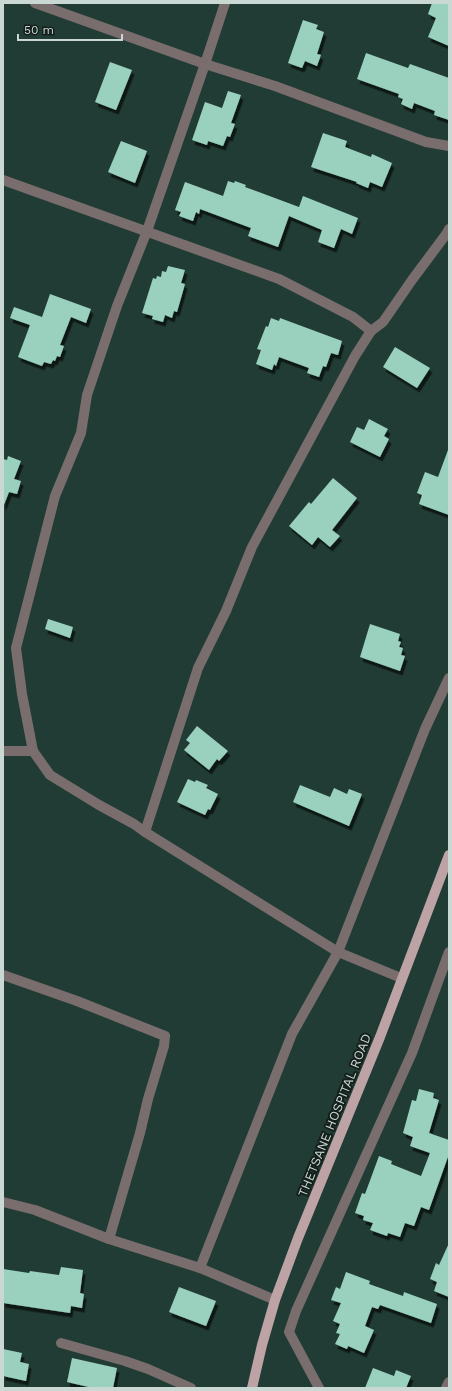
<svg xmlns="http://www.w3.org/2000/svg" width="452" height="1391" font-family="'Work Sans',sans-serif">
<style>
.building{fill:#9ad0be;filter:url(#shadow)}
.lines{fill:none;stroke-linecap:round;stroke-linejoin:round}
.minor{stroke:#7a6d6e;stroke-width:10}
.major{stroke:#bda3a5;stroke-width:10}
.labels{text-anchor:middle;stroke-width:4;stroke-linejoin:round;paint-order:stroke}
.street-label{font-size:13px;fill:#c9d8d3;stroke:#15201c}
</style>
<defs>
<filter id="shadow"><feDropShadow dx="2.5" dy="4.5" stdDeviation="0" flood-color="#0009"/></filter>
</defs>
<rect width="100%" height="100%" fill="#213c34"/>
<g class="building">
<polygon points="432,3 449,3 449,46 428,37 436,18 428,14"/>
<polygon points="303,20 318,25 316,29 324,32 317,54 321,55 317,66 305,61 302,68 288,63"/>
<polygon points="366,53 408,68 410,64 449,78 449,120 434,115 435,111 414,103 412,109 401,104 403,99 398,97 399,94 357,79"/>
<polygon points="110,62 132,70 116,110 95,102"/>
<polygon points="228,91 241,95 231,123 235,124 230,137 227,136 223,146 208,141 207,145 192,140 205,102 222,108"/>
<polygon points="323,133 347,141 345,147 371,157 372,154 392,163 382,187 370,182 368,188 356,183 357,182 311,167"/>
<polygon points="121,141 147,151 135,183 108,172"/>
<polygon points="228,181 234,183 235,181 246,185 245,187 299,207 303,196 358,218 352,234 341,229 334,248 318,242 322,230 289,216 278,247 248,236 251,228 200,209 199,214 196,212 193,221 179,216 181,212 175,210 185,182 223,196"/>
<polygon points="168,266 185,270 181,283 185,284 177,312 174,311 172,318 165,315 163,322 152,319 153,316 142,313 153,278 156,279 157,276 161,277 162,271 166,272"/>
<polygon points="50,294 91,309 86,323 71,317 60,345 64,346 60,357 57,356 55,361 53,360 51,364 44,362 42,366 18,357 30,325 10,318 14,307 42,317"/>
<polygon points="271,318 279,321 280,318 342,341 338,355 331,353 326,367 323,366 319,377 307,373 309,368 279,357 276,366 274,364 272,370 256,364 261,350 257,349 266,326 268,327"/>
<polygon points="395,347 430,368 417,388 383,367"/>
<polygon points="369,419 388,429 384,436 389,439 380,457 350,442 357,427 364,430"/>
<polygon points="448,450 449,450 449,515 419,504 422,495 417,493 425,472 438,477"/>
<polygon points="8,456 21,461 14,479 21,481 17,494 9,492 4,505 3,505 3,459 7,460"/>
<polygon points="333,478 357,498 332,530 340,536 330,547 318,537 312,545 289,526 309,502 311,504"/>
<polygon points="48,619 73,627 70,638 45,629"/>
<polygon points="370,624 400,634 398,641 401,642 399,647 403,648 401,655 405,656 400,671 360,657"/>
<polygon points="197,726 228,751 219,761 217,759 209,770 184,750 190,743 186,740"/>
<polygon points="188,779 195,782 196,780 208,785 206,788 218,794 210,810 208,809 205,815 177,802"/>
<polygon points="300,785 330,797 334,788 347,794 349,789 362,794 349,826 293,802"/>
<polygon points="419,1089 434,1093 433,1098 439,1100 429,1133 449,1140 449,1154 429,1210 421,1207 414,1226 405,1223 400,1237 388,1233 387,1236 370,1230 373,1223 363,1220 364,1216 355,1213 362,1193 365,1194 379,1156 392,1161 391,1164 421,1176 430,1153 410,1146 413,1137 403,1133 412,1100 416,1101"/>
<polygon points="449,1243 449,1297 434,1291 437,1282 430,1279 436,1263 439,1265"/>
<polygon points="61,1267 83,1270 80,1293 84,1294 82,1308 71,1306 70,1313 3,1303 3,1269 29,1273 30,1271 59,1275"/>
<polygon points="346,1272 370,1281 369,1284 403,1296 404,1292 437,1304 431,1323 380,1305 378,1309 372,1307 365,1326 374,1330 364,1353 348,1346 347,1349 335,1344 340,1334 336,1333 340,1324 333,1321 341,1303 331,1300 336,1287 340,1289"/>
<polygon points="179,1287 216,1301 206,1326 169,1312"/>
<polygon points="3,1349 22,1353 20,1362 29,1364 26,1381 3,1376"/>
<polygon points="72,1358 117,1368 113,1388 93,1388 67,1382"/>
<polygon points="373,1368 394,1376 396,1370 411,1376 406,1388 365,1388"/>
</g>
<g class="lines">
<g class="minor">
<polyline points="35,3 205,64 275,86 426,142 449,146"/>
<polyline points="3,180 279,279 353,317 371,331"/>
<polyline points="3,751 33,751"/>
<polyline points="145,832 134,824 99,805 50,775 33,751 22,694 16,648 55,496 81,433 87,395 117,306 147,231 205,64 225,3"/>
<polyline points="3,975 77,1001 165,1036 164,1046 148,1099 140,1133 109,1239"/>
<polyline points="401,978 338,952 145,832 198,668 226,611 252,547 355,356 371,331 383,322 412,280 447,233 449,229"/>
<polyline points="3,1202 35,1210 109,1239 200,1268 275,1300"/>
<polyline points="200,1268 292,1034 338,952 425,729 449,678"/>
<polyline points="61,1343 125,1361 148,1369 191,1388"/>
<polyline points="319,1388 289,1332 296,1311 412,1053 449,952"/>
<polyline points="446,1388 449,1382"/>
</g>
<polyline class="major" points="252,1388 262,1345 275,1300 298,1238 380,1037 449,855"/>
</g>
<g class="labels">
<g class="street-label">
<text transform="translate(334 1115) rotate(-68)" y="5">THETSANE HOSPITAL ROAD</text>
</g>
</g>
<rect width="452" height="1391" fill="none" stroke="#c9d8d3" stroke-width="8"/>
<path d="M18 34v6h104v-6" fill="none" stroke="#c9d8d3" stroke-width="2"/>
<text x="24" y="34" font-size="12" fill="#c9d8d3" stroke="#15201c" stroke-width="3" paint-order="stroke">50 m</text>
</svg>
